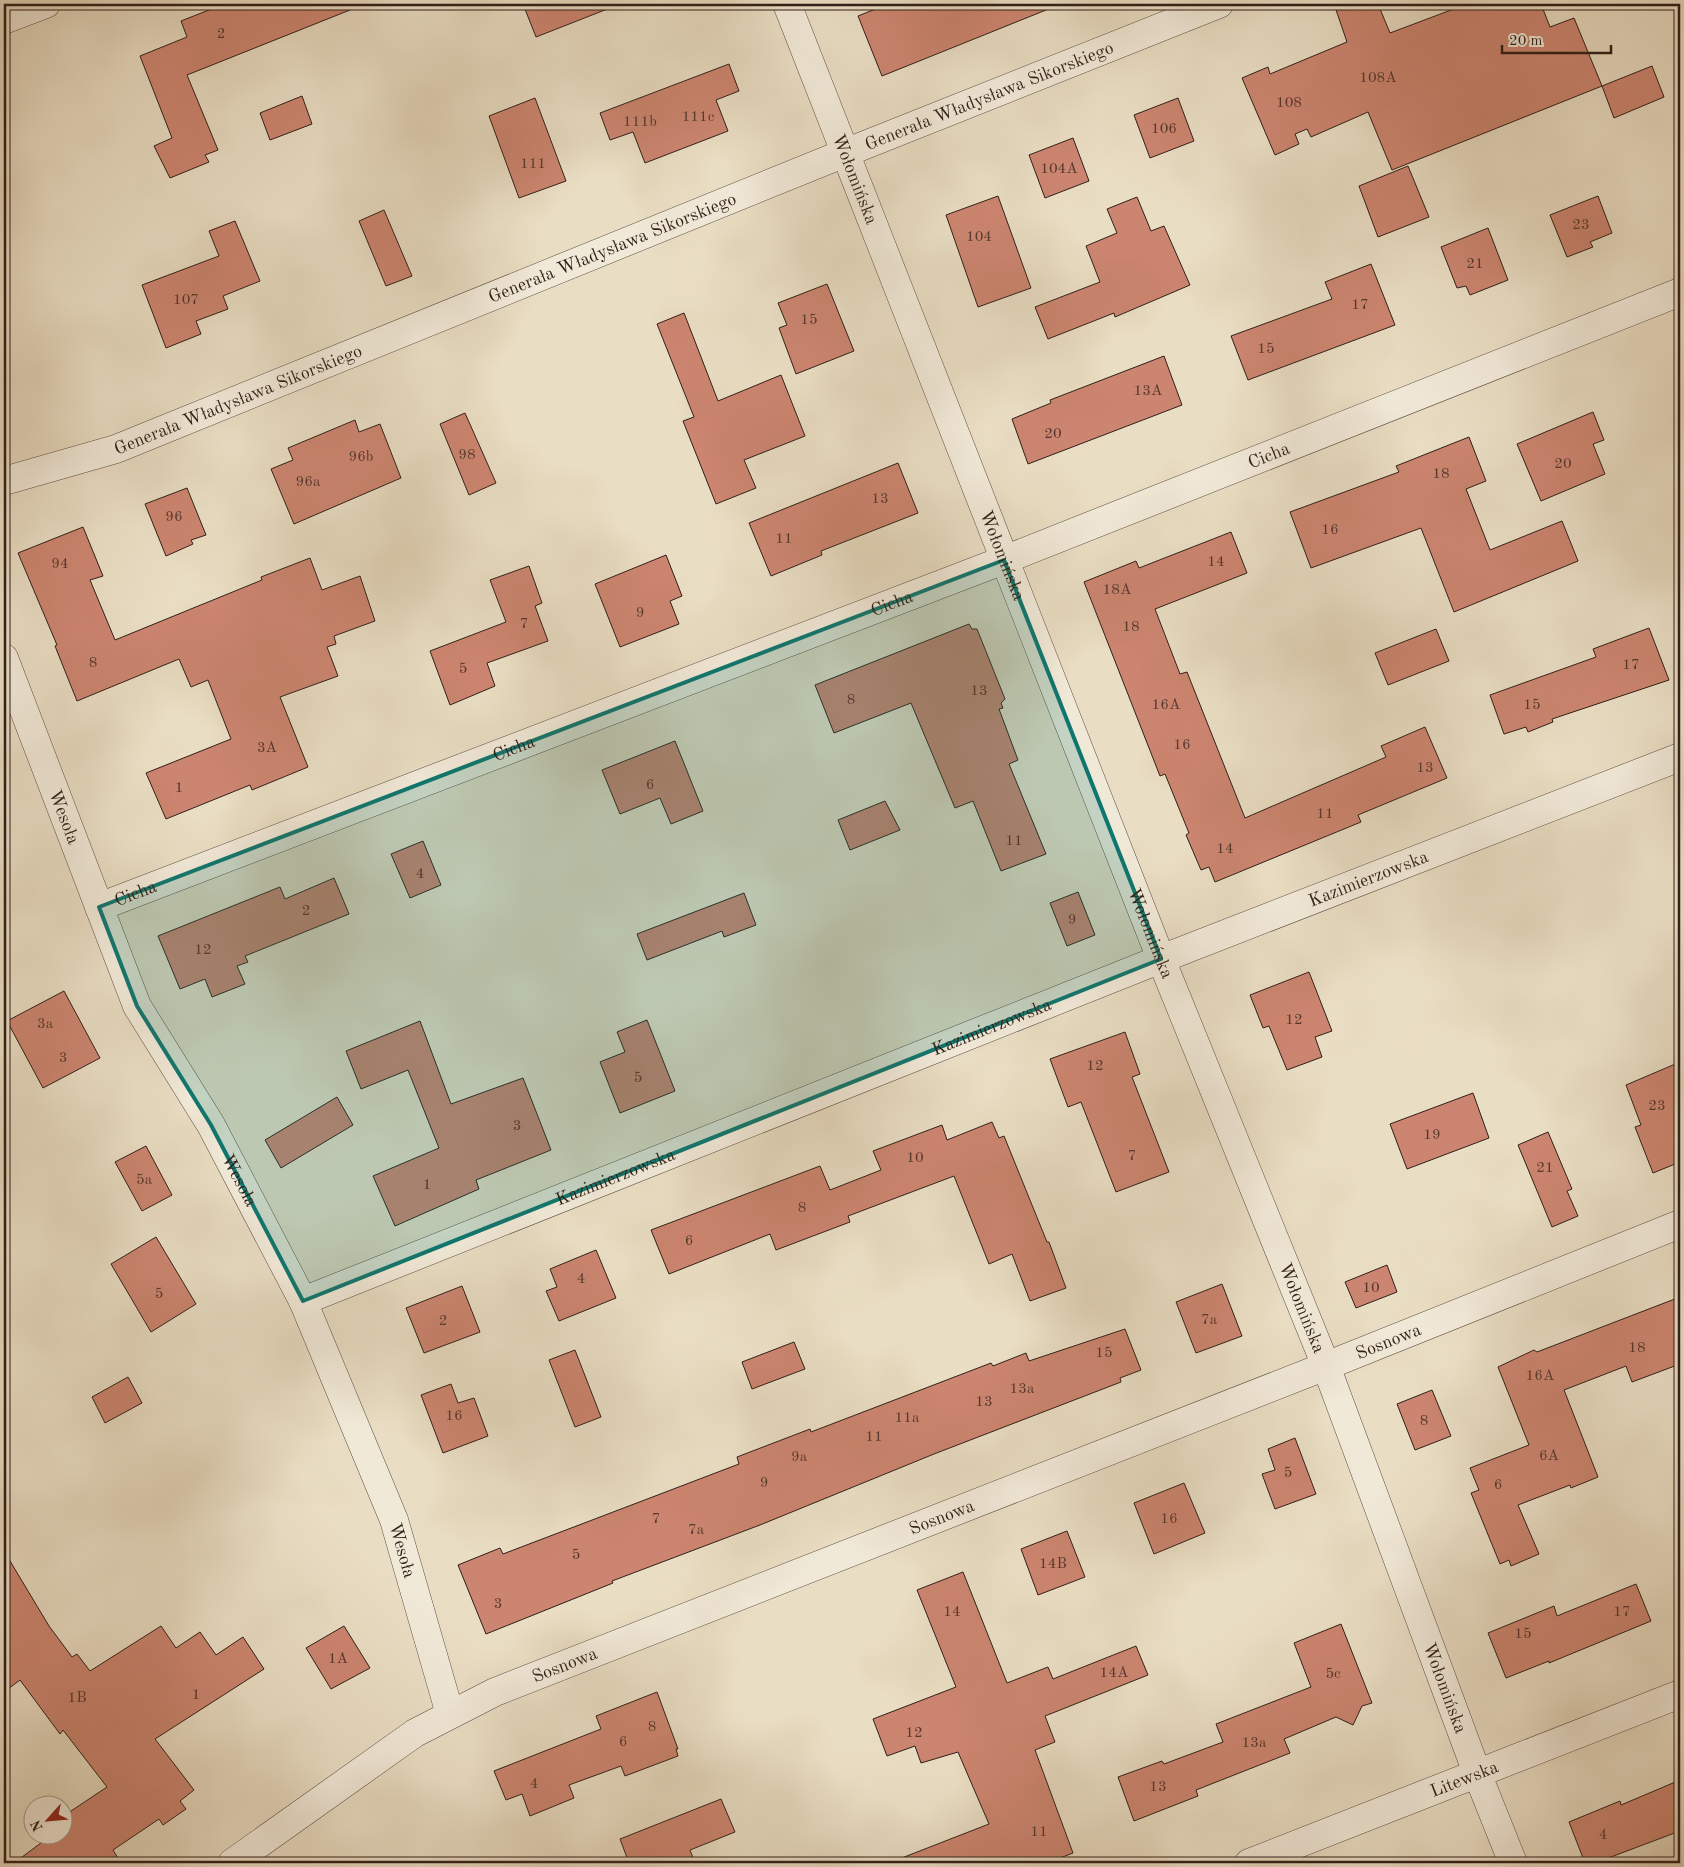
<svg xmlns="http://www.w3.org/2000/svg" width="1684" height="1867" font-family="'Old Standard TT',serif">
<style>
.building{fill:#cc8570;stroke:#301f18}
.lines{fill:none;stroke-linecap:round;stroke-linejoin:round}
.minor-casing{stroke:#5e4e43;stroke-width:29}
.tertiary-casing{stroke:#5e4e43;stroke-width:29}
.minor{stroke:#f1e9d8;stroke-width:28}
.tertiary{stroke:#f1e9d8;stroke-width:28}
.marked{fill:#0f766e;fill-opacity:0.2;stroke:#0f766e;stroke-width:4;stroke-linejoin:round}
.labels{text-anchor:middle;stroke-width:4;stroke-linejoin:round;paint-order:stroke}
.number-label{font-size:15px;fill:#57382e}
.street-label{font-size:18px;fill:#301f18;stroke:#f1e9d8}
</style>
<rect width="100%" height="100%" fill="#e9ddc3"/>
<filter id="stains"><feTurbulence type="fractalNoise" baseFrequency=".004" numOctaves="4"/><feColorMatrix values="0 0 0 0 .2 0 0 0 0 .09 0 0 0 0 .02 0 0 0 .5 -.17"/></filter>
<radialGradient id="worn" r=".72"><stop offset=".6" stop-color="#630" stop-opacity="0"/><stop offset="1" stop-color="#630" stop-opacity=".3"/></radialGradient>
<g class="building">
<polygon points="224,4 359,4 360,6 187,75 218,150 205,155 209,162 170,178 154,146 172,138 140,56 187,37 181,21"/>
<polygon points="523,4 615,4 615,6 536,37"/>
<polygon points="888,4 1056,4 1056,6 882,76 858,16"/>
<polygon points="1334,4 1378,4 1390,33 1467,4 1541,4 1550,27 1574,18 1602,86 1392,170 1368,112 1311,137 1307,129 1295,134 1299,144 1275,155 1242,78 1268,67 1270,74 1347,42"/>
<polygon points="729,64 739,91 716,100 728,131 645,163 633,132 610,140 600,113"/>
<polygon points="1652,66 1664,97 1614,118 1602,86"/>
<polygon points="302,96 312,124 270,140 260,113"/>
<polygon points="535,98 566,181 519,198 489,116"/>
<polygon points="1178,98 1194,141 1150,158 1134,115"/>
<polygon points="1073,138 1089,181 1045,198 1029,155"/>
<polygon points="1408,166 1429,217 1378,237 1359,186"/>
<polygon points="998,196 1031,288 978,307 946,215"/>
<polygon points="1598,196 1612,233 1590,242 1593,247 1567,257 1550,215"/>
<polygon points="1137,197 1151,231 1164,226 1190,285 1115,317 1114,313 1048,339 1035,307 1100,282 1086,246 1117,233 1107,209"/>
<polygon points="384,210 412,276 386,286 359,221"/>
<polygon points="235,221 260,281 223,296 228,309 196,321 201,334 166,348 142,285 219,256 209,231"/>
<polygon points="1488,228 1508,280 1470,295 1466,286 1457,288 1441,247"/>
<polygon points="1371,264 1395,325 1248,380 1231,336 1332,299 1325,282"/>
<polygon points="827,284 854,351 796,374 779,328 787,325 778,303"/>
<polygon points="684,313 718,401 781,375 805,436 744,460 756,488 716,504 683,421 694,417 657,324"/>
<polygon points="1164,356 1182,405 1028,464 1012,419 1051,403 1050,400"/>
<polygon points="1593,412 1604,440 1593,444 1605,474 1541,501 1517,444"/>
<polygon points="465,413 496,483 469,495 440,424"/>
<polygon points="355,420 359,432 380,424 401,478 294,524 271,469 293,460 288,448"/>
<polygon points="1469,437 1486,481 1466,489 1490,550 1562,521 1578,561 1454,612 1421,528 1311,568 1290,512 1399,472 1396,466"/>
<polygon points="898,463 918,513 821,551 822,555 771,576 749,523"/>
<polygon points="187,488 206,535 191,540 193,544 166,556 145,504"/>
<polygon points="83,527 103,576 90,580 115,640 262,580 261,577 310,558 322,590 360,576 375,621 334,636 336,644 327,647 338,676 280,697 308,767 252,790 250,785 166,819 146,773 231,739 208,680 191,687 179,659 77,701 55,646 57,645 18,553"/>
<polygon points="1231,532 1247,573 1155,609 1180,674 1187,672 1245,818 1386,757 1381,746 1425,727 1447,778 1358,815 1361,822 1215,882 1209,867 1201,870 1186,835 1189,833 1165,774 1160,776 1084,582 1136,561 1139,568"/>
<polygon points="666,555 682,596 670,601 679,624 620,647 595,584"/>
<polygon points="529,566 542,603 535,606 548,641 487,663 495,686 450,705 430,651 506,622 490,580"/>
<polygon points="969,624 972,629 977,629 1005,699 1001,703 1003,708 999,709 1018,760 1009,764 1046,854 1001,871 973,801 955,808 911,703 834,733 815,685"/>
<polygon points="1649,628 1669,680 1552,719 1553,722 1528,732 1526,727 1504,734 1490,695 1596,657 1593,649"/>
<polygon points="1436,629 1449,661 1388,685 1375,653"/>
<polygon points="675,741 703,811 671,824 660,798 620,814 602,770"/>
<polygon points="885,801 900,830 850,850 838,820"/>
<polygon points="423,841 441,885 410,898 391,854"/>
<polygon points="334,878 349,914 245,956 248,962 237,966 245,984 212,997 205,979 180,989 158,936 280,887 285,899"/>
<polygon points="1078,892 1095,935 1067,946 1050,903"/>
<polygon points="744,893 756,925 724,937 722,931 647,960 637,934"/>
<polygon points="1309,972 1332,1031 1315,1037 1322,1057 1287,1070 1269,1026 1263,1028 1250,995"/>
<polygon points="64,991 100,1058 43,1088 7,1021"/>
<polygon points="647,1020 675,1091 620,1113 600,1062 625,1052 617,1032"/>
<polygon points="420,1021 451,1104 523,1078 551,1150 476,1180 479,1189 395,1226 373,1176 439,1148 408,1070 361,1089 346,1051"/>
<polygon points="1125,1032 1140,1074 1132,1077 1169,1172 1116,1192 1081,1102 1068,1107 1050,1059"/>
<polygon points="1680,1062 1680,1162 1653,1173 1635,1127 1641,1125 1626,1085"/>
<polygon points="1473,1093 1489,1138 1407,1169 1390,1124"/>
<polygon points="337,1097 353,1125 281,1168 265,1140"/>
<polygon points="992,1122 999,1138 1004,1136 1047,1242 1049,1242 1066,1288 1030,1301 1012,1254 989,1264 954,1176 848,1216 850,1222 776,1250 770,1234 669,1274 651,1230 820,1166 830,1190 881,1170 873,1151 942,1125 947,1140"/>
<polygon points="1548,1132 1572,1189 1567,1191 1578,1216 1552,1227 1518,1145"/>
<polygon points="146,1146 172,1195 142,1211 115,1162"/>
<polygon points="156,1237 196,1304 151,1332 111,1264"/>
<polygon points="596,1250 616,1298 559,1321 546,1291 557,1287 550,1269"/>
<polygon points="1387,1265 1397,1292 1356,1308 1345,1282"/>
<polygon points="1222,1284 1242,1336 1196,1353 1176,1302"/>
<polygon points="462,1286 480,1332 424,1353 406,1308"/>
<polygon points="1680,1297 1680,1364 1632,1382 1626,1366 1564,1390 1598,1477 1571,1488 1570,1485 1518,1505 1539,1554 1511,1566 1509,1560 1500,1564 1471,1493 1479,1490 1470,1468 1529,1445 1498,1367 1534,1350 1537,1352"/>
<polygon points="1125,1329 1141,1370 1120,1378 1121,1382 934,1454 760,1525 612,1581 613,1583 486,1634 458,1565 500,1548 503,1554 739,1464 737,1457 810,1429 811,1432 991,1363 993,1366 1026,1353 1029,1361"/>
<polygon points="794,1342 805,1369 752,1389 742,1362"/>
<polygon points="575,1350 601,1417 575,1427 549,1360"/>
<polygon points="128,1377 142,1403 105,1423 92,1397"/>
<polygon points="451,1384 458,1403 474,1398 488,1436 443,1453 421,1395"/>
<polygon points="1432,1390 1451,1436 1415,1450 1397,1404"/>
<polygon points="1295,1438 1316,1494 1275,1509 1262,1474 1275,1470 1268,1449"/>
<polygon points="1184,1483 1205,1533 1154,1554 1134,1503"/>
<polygon points="1067,1531 1085,1577 1038,1595 1021,1549"/>
<polygon points="4,1551 49,1626 72,1657 77,1654 90,1671 161,1626 176,1648 200,1632 216,1655 243,1637 264,1669 155,1739 194,1790 180,1801 186,1809 163,1825 159,1819 113,1850 121,1863 14,1863 53,1834 62,1834 62,1817 107,1787 63,1730 60,1734 20,1680 4,1692"/>
<polygon points="963,1572 1007,1683 1048,1667 1053,1679 1136,1646 1148,1675 1045,1716 1055,1742 1035,1750 1073,1853 1047,1863 895,1863 894,1861 989,1824 958,1752 921,1763 915,1746 887,1756 873,1719 956,1687 917,1590"/>
<polygon points="1636,1584 1651,1621 1549,1663 1549,1661 1506,1678 1488,1633 1554,1606 1557,1616"/>
<polygon points="1341,1624 1372,1703 1362,1706 1353,1725 1336,1717 1284,1739 1290,1753 1196,1790 1198,1796 1134,1821 1118,1777 1162,1761 1164,1764 1223,1742 1216,1724 1311,1687 1294,1643"/>
<polygon points="344,1626 370,1668 331,1689 306,1648"/>
<polygon points="657,1692 678,1749 676,1749 678,1756 625,1776 621,1766 569,1785 574,1798 530,1816 522,1794 506,1800 494,1771 601,1729 596,1716"/>
<polygon points="1680,1780 1680,1831 1595,1863 1585,1863 1569,1822 1620,1801 1621,1805"/>
<polygon points="721,1799 735,1832 690,1850 695,1863 629,1863 620,1839"/>
</g>
<g class="lines">
<defs>
<g id="minor">
<path id="s1" d="M787,4L1161,959L1326,1366L1477,1773L1513,1863"/>
<polyline points="4,20 46,4"/>
<path id="s2" d="M845,153L1219,4"/>
<path id="s3" d="M4,658L137,1006L211,1125L303,1301L394,1520L450,1714"/>
<path id="s4" d="M99,907L1004,560L1680,292"/>
<path id="s5" d="M303,1301L1161,959L1680,757"/>
<path id="s6" d="M232,1863L415,1733L495,1692L1326,1366L1680,1224"/>
<path id="s7" d="M1249,1863L1680,1694"/>
</g>
<g id="tertiary">
<path id="s8" d="M4,481L116,449L845,153"/>
</g>
</defs>
<use href="#minor" class="minor-casing"/>
<use href="#tertiary" class="tertiary-casing"/>
<use href="#minor" class="minor"/>
<use href="#tertiary" class="tertiary"/>
</g>
<path class="marked" d="M1004,560L1161,959L303,1301L211,1125L137,1006L99,907Z"/>
<g class="labels">
<g class="number-label">
<text x="221" y="38">2</text>
<text x="1378" y="82">108A</text>
<text x="1289" y="107">108</text>
<text x="698" y="121">111c</text>
<text x="640" y="126">111b</text>
<text x="1164" y="133">106</text>
<text x="533" y="168">111</text>
<text x="1059" y="173">104A</text>
<text x="1581" y="229">23</text>
<text x="979" y="241">104</text>
<text x="1475" y="268">21</text>
<text x="186" y="304">107</text>
<text x="1360" y="309">17</text>
<text x="809" y="324">15</text>
<text x="1266" y="353">15</text>
<text x="1148" y="395">13A</text>
<text x="1053" y="438">20</text>
<text x="467" y="459">98</text>
<text x="361" y="461">96b</text>
<text x="1563" y="468">20</text>
<text x="1441" y="478">18</text>
<text x="308" y="486">96a</text>
<text x="880" y="503">13</text>
<text x="174" y="521">96</text>
<text x="1330" y="534">16</text>
<text x="784" y="543">11</text>
<text x="1216" y="566">14</text>
<text x="60" y="568">94</text>
<text x="1117" y="594">18A</text>
<text x="640" y="617">9</text>
<text x="524" y="628">7</text>
<text x="1131" y="631">18</text>
<text x="93" y="667">8</text>
<text x="1631" y="669">17</text>
<text x="463" y="673">5</text>
<text x="979" y="695">13</text>
<text x="851" y="704">8</text>
<text x="1166" y="709">16A</text>
<text x="1532" y="709">15</text>
<text x="1182" y="749">16</text>
<text x="267" y="752">3A</text>
<text x="1425" y="772">13</text>
<text x="650" y="789">6</text>
<text x="179" y="792">1</text>
<text x="1325" y="818">11</text>
<text x="1014" y="845">11</text>
<text x="1225" y="853">14</text>
<text x="420" y="878">4</text>
<text x="306" y="915">2</text>
<text x="1072" y="924">9</text>
<text x="203" y="954">12</text>
<text x="1294" y="1024">12</text>
<text x="45" y="1028">3a</text>
<text x="63" y="1062">3</text>
<text x="1095" y="1070">12</text>
<text x="638" y="1082">5</text>
<text x="1657" y="1110">23</text>
<text x="517" y="1130">3</text>
<text x="1432" y="1139">19</text>
<text x="1132" y="1160">7</text>
<text x="915" y="1162">10</text>
<text x="1545" y="1172">21</text>
<text x="144" y="1184">5a</text>
<text x="427" y="1189">1</text>
<text x="802" y="1212">8</text>
<text x="689" y="1245">6</text>
<text x="581" y="1283">4</text>
<text x="1371" y="1292">10</text>
<text x="159" y="1298">5</text>
<text x="1209" y="1324">7a</text>
<text x="443" y="1325">2</text>
<text x="1637" y="1352">18</text>
<text x="1104" y="1357">15</text>
<text x="1540" y="1380">16A</text>
<text x="1022" y="1393">13a</text>
<text x="984" y="1406">13</text>
<text x="454" y="1420">16</text>
<text x="907" y="1422">11a</text>
<text x="1424" y="1425">8</text>
<text x="874" y="1441">11</text>
<text x="1549" y="1460">6A</text>
<text x="799" y="1461">9a</text>
<text x="1288" y="1477">5</text>
<text x="764" y="1487">9</text>
<text x="1498" y="1489">6</text>
<text x="656" y="1523">7</text>
<text x="1169" y="1523">16</text>
<text x="696" y="1534">7a</text>
<text x="576" y="1559">5</text>
<text x="1053" y="1568">14B</text>
<text x="498" y="1608">3</text>
<text x="952" y="1616">14</text>
<text x="1622" y="1616">17</text>
<text x="1523" y="1638">15</text>
<text x="338" y="1663">1A</text>
<text x="1114" y="1677">14A</text>
<text x="1333" y="1678">5c</text>
<text x="196" y="1699">1</text>
<text x="77" y="1702">1B</text>
<text x="652" y="1731">8</text>
<text x="914" y="1737">12</text>
<text x="623" y="1746">6</text>
<text x="1254" y="1747">13a</text>
<text x="534" y="1788">4</text>
<text x="1158" y="1791">13</text>
<text x="1039" y="1836">11</text>
<text x="1603" y="1839">4</text>
</g>
<g class="street-label">
<text dy="6" stroke="none"><textPath href="#s2" startOffset="155">Generała Władysława Sikorskiego</textPath></text>
<text dy="6" stroke="none"><textPath href="#s1" startOffset="188">Wołomińska</textPath></text>
<text dy="6" stroke="none"><textPath href="#s8" startOffset="652">Generała Władysława Sikorskiego</textPath></text>
<text dy="6" stroke="none"><textPath href="#s8" startOffset="248">Generała Władysława Sikorskiego</textPath></text>
<text dy="6" stroke="none"><textPath href="#s4" startOffset="1254">Cicha</textPath></text>
<text dy="6" stroke="none"><textPath href="#s1" startOffset="592">Wołomińska</textPath></text>
<text dy="6" stroke="none"><textPath href="#s4" startOffset="849">Cicha</textPath></text>
<text dy="6" stroke="none"><textPath href="#s4" startOffset="444">Cicha</textPath></text>
<text dy="6" stroke="none"><textPath href="#s3" startOffset="170">Wesoła</textPath></text>
<text dy="6" stroke="none"><textPath href="#s5" startOffset="1146">Kazimierzowska</textPath></text>
<text dy="6" stroke="none"><textPath href="#s4" startOffset="39">Cicha</textPath></text>
<text dy="6" stroke="none"><textPath href="#s1" startOffset="998">Wołomińska</textPath></text>
<text dy="6" stroke="none"><textPath href="#s5" startOffset="741">Kazimierzowska</textPath></text>
<text dy="6" stroke="none"><textPath href="#s5" startOffset="336">Kazimierzowska</textPath></text>
<text dy="6" stroke="none"><textPath href="#s3" startOffset="575">Wesoła</textPath></text>
<text dy="6" stroke="none"><textPath href="#s1" startOffset="1402">Wołomińska</textPath></text>
<text dy="6" stroke="none"><textPath href="#s6" startOffset="1274">Sosnowa</textPath></text>
<text dy="6" stroke="none"><textPath href="#s6" startOffset="794">Sosnowa</textPath></text>
<text dy="6" stroke="none"><textPath href="#s3" startOffset="980">Wesoła</textPath></text>
<text dy="6" stroke="none"><textPath href="#s6" startOffset="389">Sosnowa</textPath></text>
<text dy="6" stroke="none"><textPath href="#s1" startOffset="1808">Wołomińska</textPath></text>
<text dy="6" stroke="none"><textPath href="#s7" startOffset="231">Litewska</textPath></text>
</g>
</g>
<rect width="1684" height="1867" fill="none" stroke="#e9ddc3" stroke-width="20"/>
<rect x="5" y="5" width="1674" height="1857" fill="none" stroke="#301f18" stroke-width="2.5"/>
<rect x="10" y="10" width="1664" height="1847" fill="none" stroke="#301f18"/>
<g transform="translate(48 1820) rotate(243)"><circle r="24" fill="#f1e9d8" stroke="#a4988b"/>
<path d="M0-4L9 19L0 12L-9 19Z" fill="#8f2418"/>
<text y="-8" font-size="14" font-weight="bold" text-anchor="middle" fill="#301f18">N</text>
</g>
<path d="M1502 45v8h109v-8" fill="none" stroke="#301f18" stroke-width="2.5"/>
<text x="1509" y="45" font-size="15" fill="#301f18" stroke="#f1e9d8" stroke-width="4" paint-order="stroke">20 m</text>
<rect width="100%" height="100%" filter="url(#stains)"/>
<rect width="100%" height="100%" fill="url(#worn)"/>
</svg>
